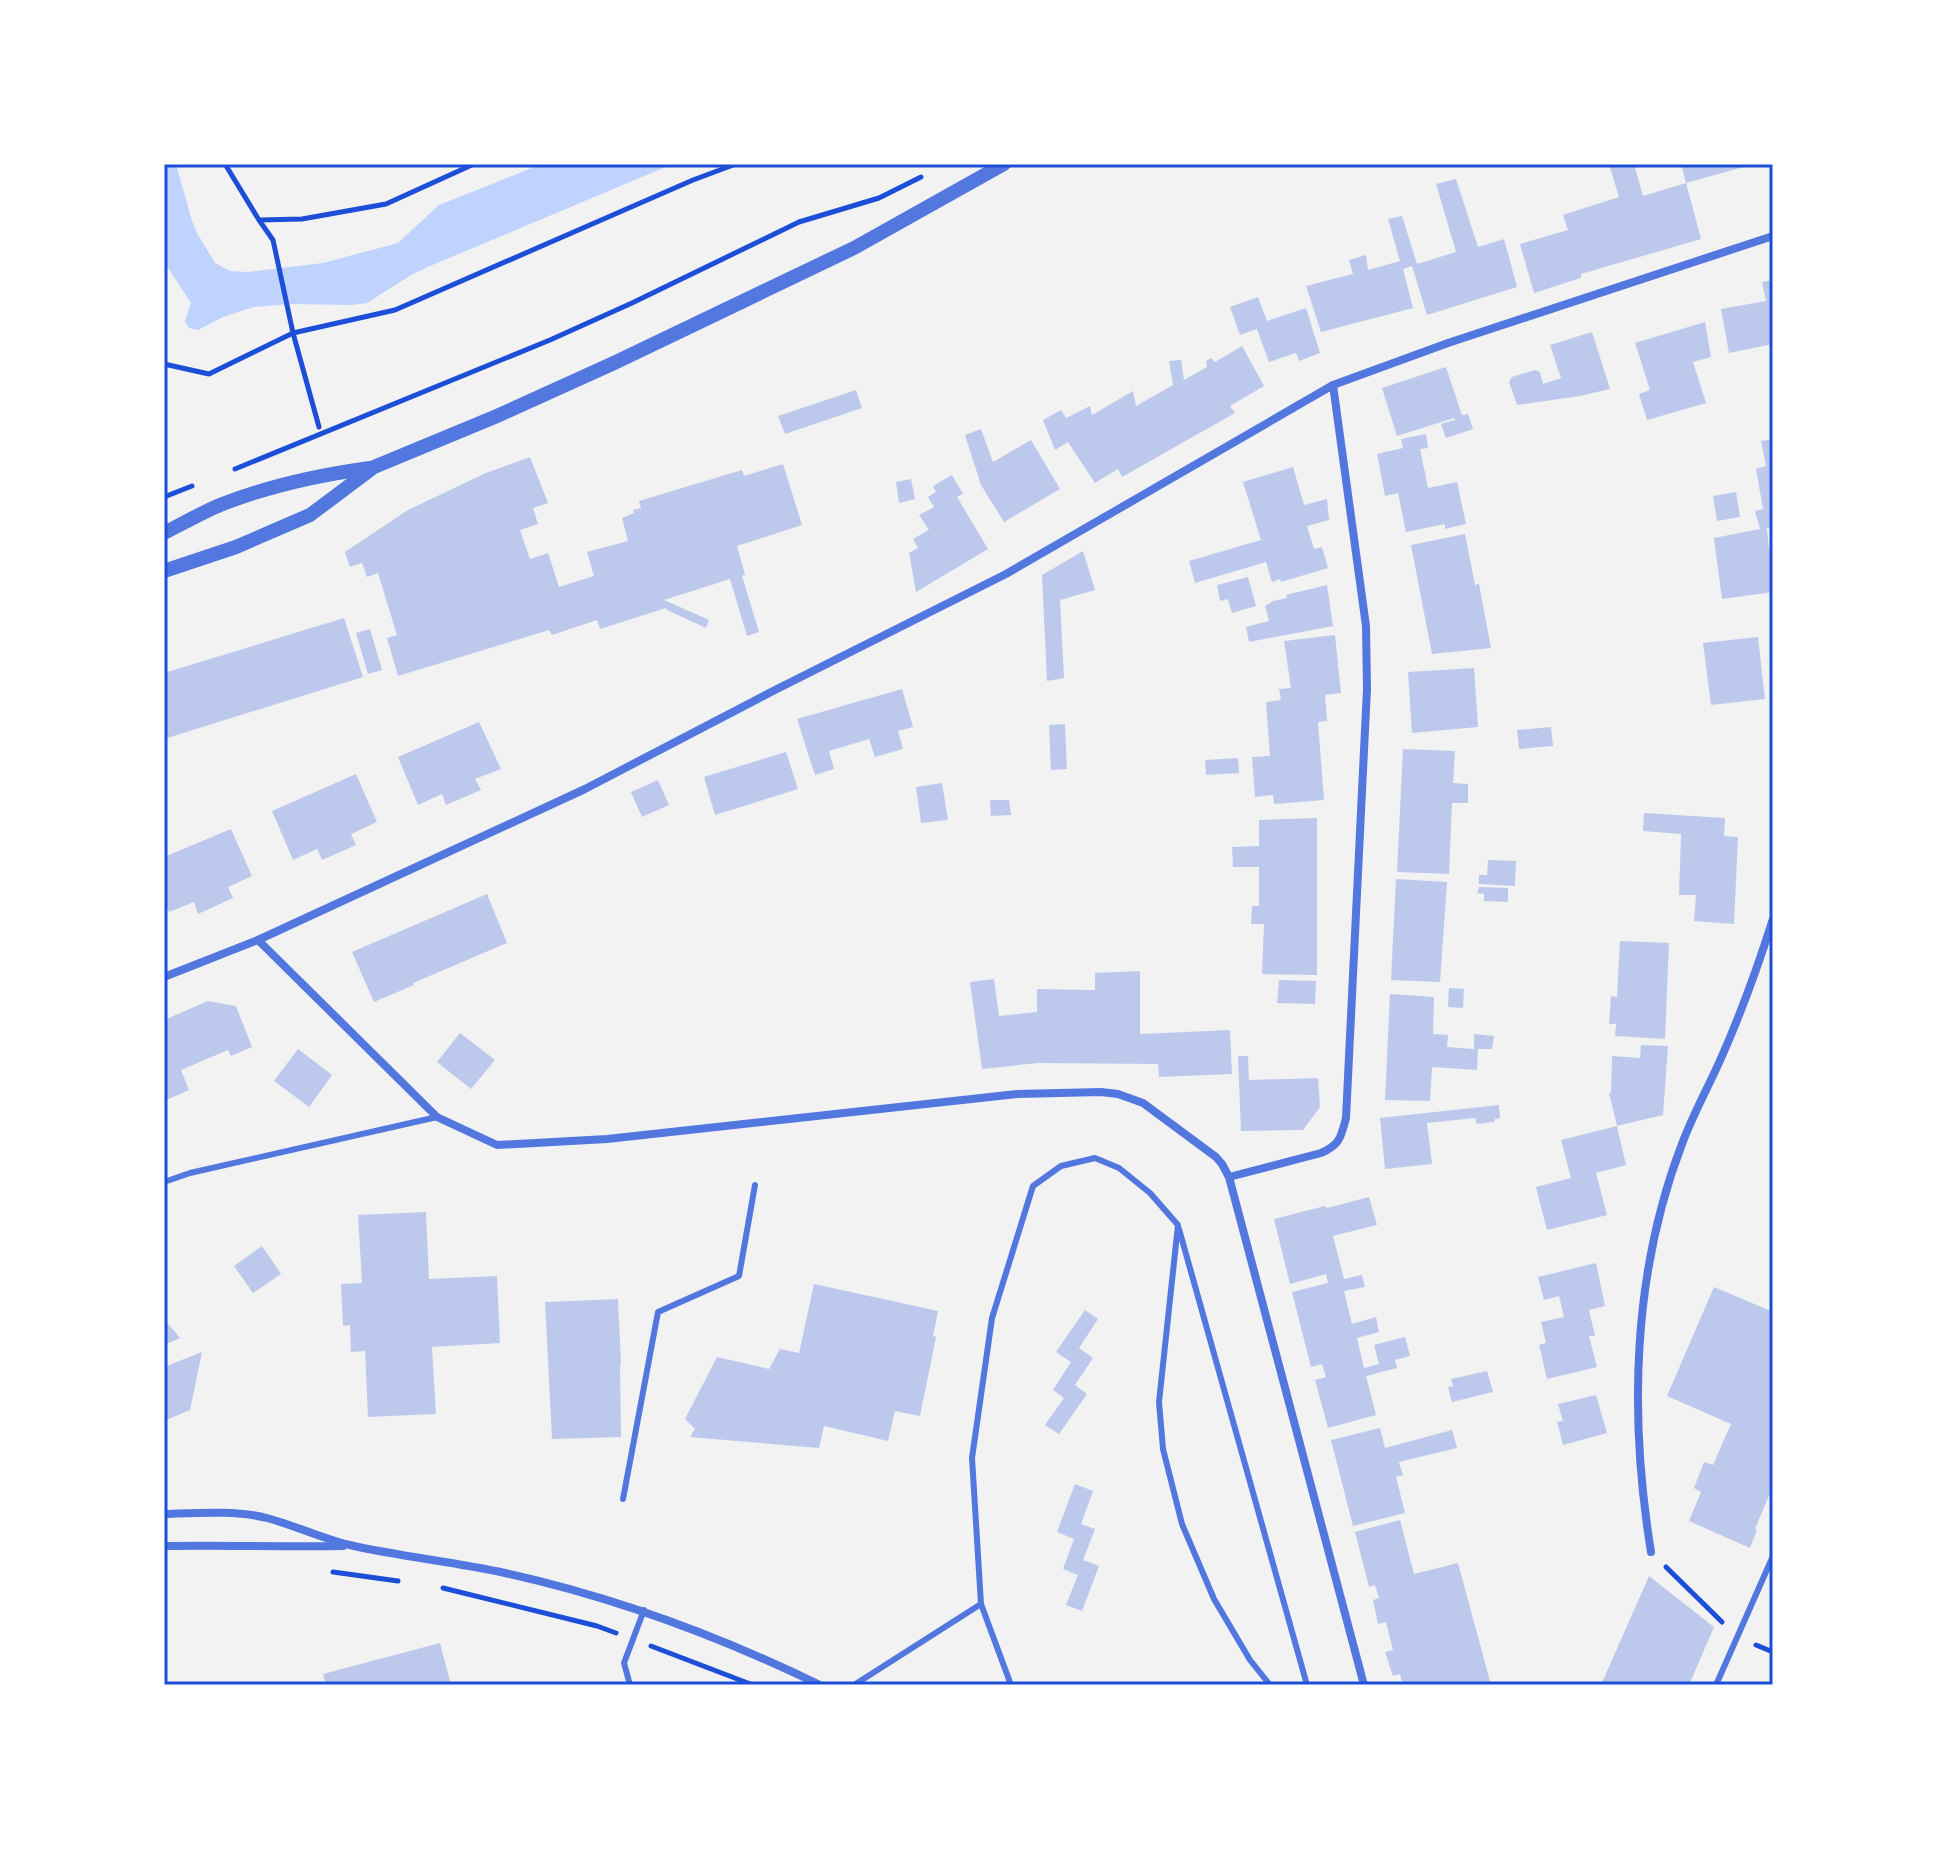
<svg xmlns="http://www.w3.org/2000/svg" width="1937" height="1849" font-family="'Titillium Web',sans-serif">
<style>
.water{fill:#bfd3fe}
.building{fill:#bdc9ec}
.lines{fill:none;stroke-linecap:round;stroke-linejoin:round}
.path{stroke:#1d4ed8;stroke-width:5}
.service{stroke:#5277de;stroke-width:6}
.minor{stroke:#5277de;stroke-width:8}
.tertiary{stroke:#5277de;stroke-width:14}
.neatline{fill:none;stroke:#1d4ed8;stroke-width:3}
</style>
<rect width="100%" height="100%" fill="#f2f2f2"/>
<polygon class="water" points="164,164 176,164 192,221 197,233 215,263 230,271 247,272 323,263 398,243 439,205 542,164 673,164 430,266 411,275 367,303 352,305 291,304 254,307 223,317 198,330 189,328 185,321 191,303 164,262"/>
<g class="building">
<polygon points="1609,164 1634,164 1643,196 1686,183 1701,239 1581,274 1581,278 1534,293 1520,244 1568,230 1563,215 1619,197"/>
<polygon points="1681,164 1751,164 1751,165 1686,183"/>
<polygon points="1456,179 1478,247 1504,239 1517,287 1427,315 1412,266 1403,269 1413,308 1321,332 1306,286 1353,274 1349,260 1366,255 1368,270 1400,261 1388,219 1402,216 1417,264 1456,252 1436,184"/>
<polygon points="1773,280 1773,344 1729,353 1721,309 1766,301 1762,282"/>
<polygon points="1258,297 1267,321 1306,308 1320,353 1299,361 1296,353 1269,362 1257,329 1240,335 1230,307"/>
<polygon points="1705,322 1711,357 1693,362 1706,403 1647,420 1639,394 1650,390 1635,343"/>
<polygon points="1592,332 1610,389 1580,396 1517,405 1509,382 1512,377 1535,370 1540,372 1543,384 1561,378 1550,345"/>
<polygon points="1242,346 1264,386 1230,406 1235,413 1122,477 1118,469 1095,483 1068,442 1055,450 1043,420 1061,410 1066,418 1090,406 1092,415 1133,391 1136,406 1173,385 1169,361 1181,360 1184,380 1207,367 1206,361 1211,358 1215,362"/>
<polygon points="1446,367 1462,415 1468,414 1473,429 1446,438 1441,424 1455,420 1454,418 1397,436 1382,388"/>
<polygon points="856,390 862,408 785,434 778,416"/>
<polygon points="981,429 993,462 1031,440 1060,489 1004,522 981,485 965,435"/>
<polygon points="1426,434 1428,448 1420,449 1428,488 1457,482 1466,524 1445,529 1445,524 1406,532 1398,493 1385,496 1377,454 1403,448 1401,439"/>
<polygon points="1773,439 1773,527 1767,528 1769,550 1773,550 1773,592 1722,599 1714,538 1760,529 1755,511 1763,509 1756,469 1766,466 1761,441"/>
<polygon points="530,457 548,503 533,508 538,524 520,530 530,559 548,553 559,587 594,576 587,552 628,541 622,518 634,513 633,510 641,508 639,501 742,470 744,476 783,464 802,525 737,546 745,575 742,576 759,632 747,636 730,579 664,600 709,620 706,628 667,610 666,608 600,629 597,620 552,635 549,630 398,676 387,638 397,635 378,573 367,577 362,563 350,567 345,552 408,510 486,473"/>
<polygon points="1293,467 1304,505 1327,499 1329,520 1307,526 1314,549 1322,547 1328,568 1281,582 1280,579 1272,582 1266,562 1195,583 1189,561 1261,540 1243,482"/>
<polygon points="952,475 963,494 957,497 988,549 916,592 909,553 918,548 913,539 929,530 919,515 934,507 928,497 936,492 933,486"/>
<polygon points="911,479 915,499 899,503 896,482"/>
<polygon points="1736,492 1740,517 1717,521 1713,496"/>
<polygon points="1465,534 1475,585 1479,584 1491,648 1432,654 1411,545"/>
<polygon points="1083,551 1095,590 1060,600 1064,678 1047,681 1042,575"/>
<polygon points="1248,577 1256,606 1232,613 1228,599 1220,601 1217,585"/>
<polygon points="1327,585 1333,626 1249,642 1246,627 1269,621 1265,606 1273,601 1287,598 1286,595"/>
<polygon points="344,618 363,677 164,739 164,673"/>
<polygon points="370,629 382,670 368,674 356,633"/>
<polygon points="1335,635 1341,693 1325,695 1327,721 1318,722 1324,800 1274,804 1273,795 1255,797 1252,757 1270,756 1266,702 1281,700 1279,689 1291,688 1284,641"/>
<polygon points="1758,637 1765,699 1711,705 1703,643"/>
<polygon points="1474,668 1478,727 1412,733 1408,672"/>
<polygon points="902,689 913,727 898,731 903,749 875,757 869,739 829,751 834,769 815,775 797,719"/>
<polygon points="479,722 501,769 475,779 481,790 446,805 442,794 418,805 398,757"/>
<polygon points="1065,724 1067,769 1051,770 1049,725"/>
<polygon points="1551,727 1553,746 1519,749 1517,730"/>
<polygon points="1403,749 1455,751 1453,783 1468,784 1468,803 1452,803 1449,874 1397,872"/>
<polygon points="786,752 798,789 715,815 704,777"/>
<polygon points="1238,758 1239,773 1206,775 1205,760"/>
<polygon points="356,774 377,822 351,834 356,845 322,860 317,849 293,860 272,811"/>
<polygon points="658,780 669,805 642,817 631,792"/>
<polygon points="942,783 948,820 921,823 916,787"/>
<polygon points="990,800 1009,800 1011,815 991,816"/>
<polygon points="1644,813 1725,818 1724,836 1738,837 1734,924 1694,921 1696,895 1679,895 1681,834 1643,831"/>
<polygon points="1317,818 1317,975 1262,974 1264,924 1251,924 1252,906 1259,906 1259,867 1233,867 1232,847 1259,846 1259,820"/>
<polygon points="231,829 252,876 228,887 233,898 198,914 194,902 169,912 164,901 164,857"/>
<polygon points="1488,860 1516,861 1515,886 1479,884 1479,875 1487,875"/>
<polygon points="1396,879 1447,882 1440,982 1391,980"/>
<polygon points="1479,887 1508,888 1508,902 1484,901 1484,894 1477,893"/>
<polygon points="487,894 507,943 413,983 414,985 374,1002 352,952"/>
<polygon points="1620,941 1669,943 1665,1039 1615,1036 1616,1024 1609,1024 1611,996 1617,997"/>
<polygon points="1140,971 1140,1034 1230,1030 1232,1074 1159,1077 1158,1064 1038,1063 982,1069 970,982 994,979 999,1016 1037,1012 1037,989 1095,990 1095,973"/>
<polygon points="1279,980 1316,981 1315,1004 1277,1003"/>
<polygon points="1449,988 1464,989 1463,1008 1448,1007"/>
<polygon points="1390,994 1434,997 1433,1034 1448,1035 1447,1047 1474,1049 1474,1034 1494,1036 1492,1049 1478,1049 1477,1070 1432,1067 1430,1101 1385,1100"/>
<polygon points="208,1001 236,1006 252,1047 231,1056 228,1050 181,1070 189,1090 164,1101 164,1020"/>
<polygon points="460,1033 495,1060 471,1089 437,1062"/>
<polygon points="1641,1045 1668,1046 1663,1115 1617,1126 1609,1093 1611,1093 1612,1056 1640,1058"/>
<polygon points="298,1049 332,1075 309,1107 274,1081"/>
<polygon points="1238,1056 1248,1056 1249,1080 1318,1078 1320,1107 1303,1130 1241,1131"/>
<polygon points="1499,1105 1500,1118 1495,1119 1494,1122 1477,1124 1475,1118 1427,1123 1432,1164 1385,1169 1380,1118"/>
<polygon points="1617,1126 1626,1165 1596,1173 1607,1215 1547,1230 1536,1187 1571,1178 1561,1140"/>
<polygon points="1369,1197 1377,1225 1333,1236 1344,1279 1362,1275 1365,1287 1344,1291 1352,1324 1376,1317 1379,1332 1357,1338 1364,1368 1379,1364 1374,1345 1405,1337 1410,1356 1395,1360 1397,1368 1366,1376 1376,1415 1328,1428 1315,1380 1326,1377 1322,1364 1311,1367 1292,1292 1328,1283 1326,1274 1290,1284 1274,1219 1325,1206 1327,1208"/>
<polygon points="426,1212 429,1279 497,1276 500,1343 432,1347 436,1414 368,1417 365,1351 351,1352 350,1325 343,1326 341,1284 362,1283 358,1215"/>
<polygon points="262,1246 281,1274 253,1293 234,1266"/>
<polygon points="1596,1263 1605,1306 1589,1310 1595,1336 1589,1336 1597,1367 1547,1379 1539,1345 1546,1343 1541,1322 1564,1317 1559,1296 1544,1300 1538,1277"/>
<polygon points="814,1284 938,1311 933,1336 936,1337 920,1416 895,1411 888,1441 824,1426 819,1448 690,1437 695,1429 685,1419 717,1357 769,1369 780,1349 799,1353"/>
<polygon points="1714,1287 1773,1312 1773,1486 1755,1529 1757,1530 1750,1548 1689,1521 1701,1492 1694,1488 1704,1462 1713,1465 1731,1424 1667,1396"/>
<polygon points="618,1299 621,1365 620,1365 621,1437 552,1439 545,1302"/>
<polygon points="1085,1310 1098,1319 1079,1348 1093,1358 1075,1385 1087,1394 1059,1434 1045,1425 1064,1398 1053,1390 1071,1362 1056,1352"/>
<polygon points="164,1319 180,1338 164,1345"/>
<polygon points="202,1352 190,1410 164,1421 164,1367"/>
<polygon points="1487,1371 1493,1392 1452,1402 1448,1387 1453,1386 1451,1379"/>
<polygon points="1596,1395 1607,1433 1563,1445 1557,1422 1563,1421 1558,1404"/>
<polygon points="1380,1428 1385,1448 1452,1430 1457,1448 1399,1462 1403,1475 1396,1477 1405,1513 1353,1526 1331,1440"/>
<polygon points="1075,1484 1093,1491 1081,1524 1095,1529 1083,1560 1099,1566 1082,1611 1066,1605 1078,1575 1063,1569 1074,1539 1057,1532"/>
<polygon points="1400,1520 1414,1574 1458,1563 1491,1685 1403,1685 1400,1674 1393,1676 1385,1652 1393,1650 1386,1622 1378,1624 1373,1600 1379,1598 1375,1585 1369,1587 1355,1532"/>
<polygon points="1649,1576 1714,1627 1689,1685 1601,1685"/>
<polygon points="440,1643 451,1685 326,1685 323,1674"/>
</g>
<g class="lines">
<g class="path">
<polyline points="225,164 259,220 273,240 293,333 319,427"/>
<polyline points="260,220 302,219 386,204 474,164"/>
<polyline points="164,364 209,374 293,333 395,310 693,180 736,164"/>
<polyline points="235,469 550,340 632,303 799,222 879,198 921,177"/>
<polyline points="164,497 192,486"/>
<polyline points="1666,1567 1722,1622"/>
<polyline points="333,1572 398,1581"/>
<polyline points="443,1588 597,1626 616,1633"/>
<polyline points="1756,1645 1773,1652"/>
<polyline points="651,1646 753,1685"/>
</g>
<g class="service">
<polyline points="164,1182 190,1173 437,1117"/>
<polyline points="1179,1229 1307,1685"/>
<polyline points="623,1499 658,1312 739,1276 755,1185"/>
<polyline points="630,1685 624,1663 644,1610"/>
<polyline points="854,1685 981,1604"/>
<polyline points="1011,1685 981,1604 972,1458 992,1318 1033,1186 1061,1166 1095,1158 1119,1168 1150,1193 1178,1225 1159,1402 1163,1449 1182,1524 1214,1599 1250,1660 1270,1685"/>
<polyline points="1716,1685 1773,1556"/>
</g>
<g class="minor">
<polyline points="258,940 437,1117 497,1145 607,1139 1017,1094 1101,1092 1118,1094 1143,1103 1216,1157 1222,1164 1229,1177 1364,1685"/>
<polyline points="164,977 258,940 585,789 773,691 1006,574 1333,385 1448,343 1773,236"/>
<path d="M1229,1177L1321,1153C1340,1145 1341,1137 1346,1118L1367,689L1366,626L1333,385"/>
<path d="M164,1514C196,1513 236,1510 267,1518C297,1526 325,1540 354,1546C404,1557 455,1562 505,1573C614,1597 719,1636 820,1685"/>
<path d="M164,1546C224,1545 283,1547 343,1546"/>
<path d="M1651,1552C1629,1417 1632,1274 1682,1144C1693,1114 1709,1086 1722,1056C1742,1011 1758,966 1773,919"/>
</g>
<g class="tertiary">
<path d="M164,533C182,524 201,513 220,505C268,486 319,475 370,468"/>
<polyline points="164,571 236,547 310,515 374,467 497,416 614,363 854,248 1004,164"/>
</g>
</g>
<rect width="1937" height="1849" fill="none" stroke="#ffffff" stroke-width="332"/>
<rect x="166" y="166" width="1605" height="1517" class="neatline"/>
</svg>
